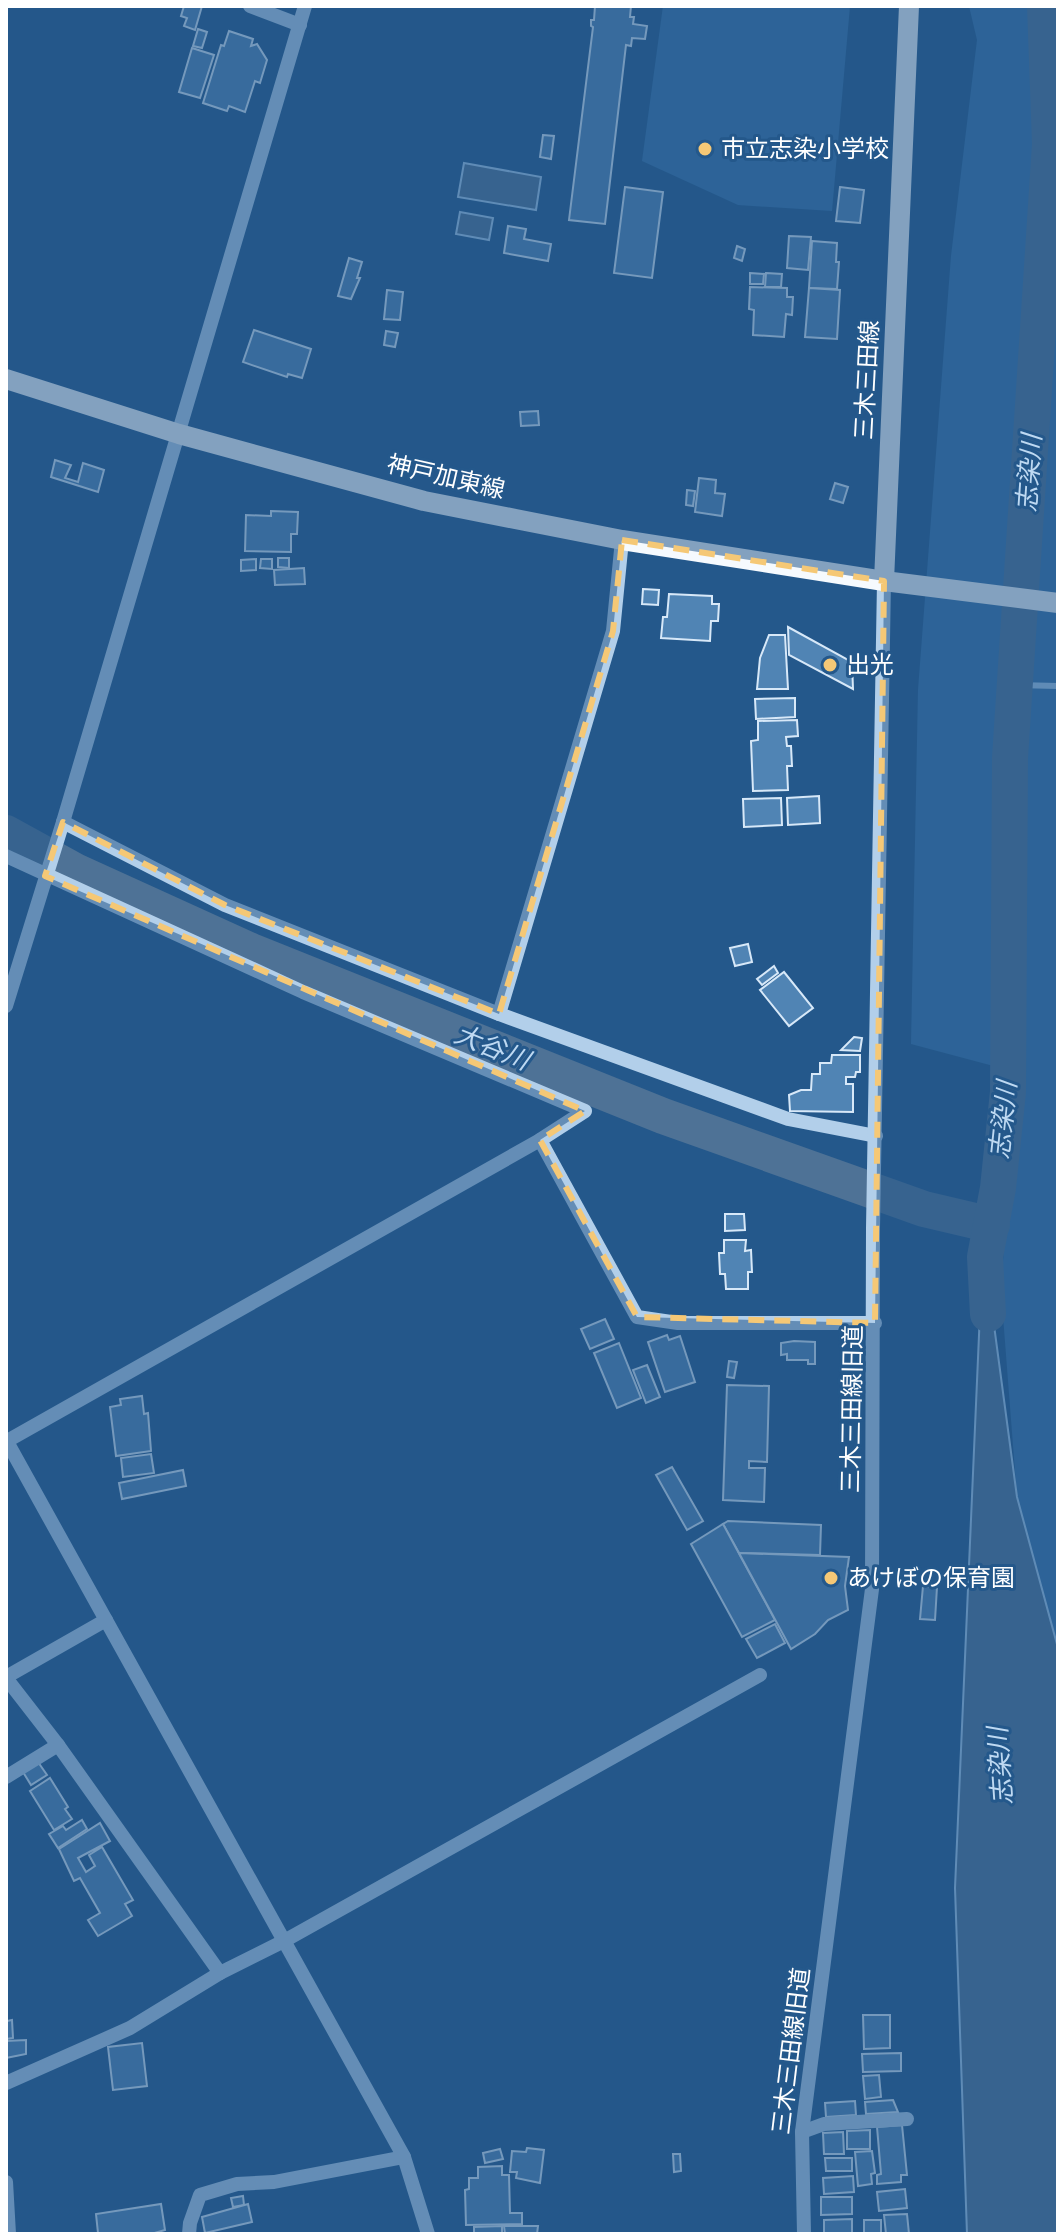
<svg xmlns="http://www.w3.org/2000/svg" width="1064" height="2240" font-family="'Open Sans','Noto Sans JP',sans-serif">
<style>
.green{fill:#3872a8}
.water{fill:#4e7296;stroke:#a6cbeb;stroke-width:2}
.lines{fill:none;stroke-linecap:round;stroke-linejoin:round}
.stream{stroke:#a6cbeb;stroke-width:6}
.river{stroke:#4e7296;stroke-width:36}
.building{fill:#5084b4;stroke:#d7e8f8;stroke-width:2}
.minor{stroke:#b2cfea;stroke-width:14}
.major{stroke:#f6fafe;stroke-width:20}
.marked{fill:none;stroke:#f5c876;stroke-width:6;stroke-dasharray:16 10;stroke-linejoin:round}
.poi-dot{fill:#f5c876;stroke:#24588b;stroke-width:3}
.labels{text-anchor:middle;stroke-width:6;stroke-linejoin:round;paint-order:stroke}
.poi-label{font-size:24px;fill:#fff;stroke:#24588b;text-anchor:start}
.street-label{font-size:24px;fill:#fff;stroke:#24588b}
.water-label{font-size:26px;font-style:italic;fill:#bed9f2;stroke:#24588b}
</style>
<rect width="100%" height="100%" fill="#24588b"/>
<g class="green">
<polygon points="663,6 850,6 832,211 738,205 642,161"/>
<polygon points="969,6 1058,6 1058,1648 1017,1497 1001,1290 1016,1072 911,1044 918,690 951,256 977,40"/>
</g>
<g class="water">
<polygon points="464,163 541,177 536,210 458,197"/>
<polygon points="460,212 493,218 489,240 456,234"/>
<polygon points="983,1243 1017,1497 1058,1648 1058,2234 967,2234 955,1888"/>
</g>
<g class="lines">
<polyline class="stream" points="1015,685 1058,686"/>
<g class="river">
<polyline points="6,833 77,872 251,951 663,1116 924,1209 992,1225"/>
<polyline points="988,1314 985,1257 998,1188 1008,1092 1010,758 1050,144 1045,6"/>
</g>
</g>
<g class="building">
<polygon points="184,6 202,6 195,30 184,26 187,18 181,16"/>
<polygon points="595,6 631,6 630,17 634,17 633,24 647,26 645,39 632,38 631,46 626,45 605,224 569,220 593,27 591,26 591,20 594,20"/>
<polygon points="198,29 207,32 202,48 193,46"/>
<polygon points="229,31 253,39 251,46 257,44 267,60 260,83 255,81 245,112 229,106 227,111 203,103 221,45 224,46"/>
<polygon points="192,48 214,55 200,98 179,92"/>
<polygon points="543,135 554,136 551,159 540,157"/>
<polygon points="625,187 663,192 652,278 614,273"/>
<polygon points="840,187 864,190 860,223 836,221"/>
<polygon points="508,226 526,229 524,239 551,244 548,261 504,253"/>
<polygon points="789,236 811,237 808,270 787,268"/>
<polygon points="812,241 837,243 836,262 839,262 837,289 809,288"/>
<polygon points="737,246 745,249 742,261 734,258"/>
<polygon points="349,258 362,262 357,278 360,278 351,299 338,296"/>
<polygon points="750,273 764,274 763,284 750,284"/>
<polygon points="766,273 782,274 781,287 765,287"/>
<polygon points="750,287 787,288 787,297 793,297 792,315 786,314 784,337 753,335 754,310 749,309"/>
<polygon points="809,288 840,290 837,339 805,337"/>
<polygon points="387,290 403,292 400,320 384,319"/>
<polygon points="254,330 311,349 302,378 288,374 287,377 243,362"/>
<polygon points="386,331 398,333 395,347 384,345"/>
<polygon points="538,411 539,425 521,426 520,412"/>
<polygon points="55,460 71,465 65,478 78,482 83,463 104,470 98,492 51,477"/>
<polygon points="699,478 716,480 715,493 725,494 722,516 695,512"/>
<polygon points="835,483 848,487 843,503 830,499"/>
<polygon points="687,490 695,491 693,506 686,505"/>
<polygon points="271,511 298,512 297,534 291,534 291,552 245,551 246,515 271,516"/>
<polygon points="278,558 289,558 289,568 278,567"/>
<polygon points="256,559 256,570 241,571 241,560"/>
<polygon points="261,559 272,559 272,569 260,568"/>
<polygon points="304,568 305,584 275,585 274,570"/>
<polygon points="643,589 659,590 658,605 642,604"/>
<polygon points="669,594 712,596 712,604 719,604 718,621 711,621 710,641 661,638 663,617 667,617"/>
<polygon points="788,627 852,662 853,689 789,655"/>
<polygon points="769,635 785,635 788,689 757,689 760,658"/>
<polygon points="795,698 795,717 756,719 755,699"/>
<polygon points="797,720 798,736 786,737 787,746 791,746 792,766 787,766 788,790 753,791 751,741 758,740 758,721"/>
<polygon points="819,796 820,823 788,825 787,798"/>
<polygon points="781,798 782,825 744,827 743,799"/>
<polygon points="748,944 752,962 735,966 730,948"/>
<polygon points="774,966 778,973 762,985 757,979"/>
<polygon points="784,972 813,1008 789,1026 760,990"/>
<polygon points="854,1037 862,1038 860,1051 841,1050"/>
<polygon points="832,1055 860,1055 860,1072 856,1072 855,1077 846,1077 846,1084 853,1084 853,1112 790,1111 789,1095 801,1090 811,1090 812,1074 820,1074 820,1063 831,1063"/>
<polygon points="725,1214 744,1214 745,1230 725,1231"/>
<polygon points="724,1240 746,1240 745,1251 751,1250 752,1272 748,1272 748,1289 726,1289 725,1274 720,1274 719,1253 724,1253"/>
<polygon points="605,1319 614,1339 590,1349 581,1329"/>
<polygon points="667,1335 669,1340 680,1336 695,1382 665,1392 648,1342"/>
<polygon points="794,1341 815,1342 815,1364 808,1364 808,1360 787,1360 787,1354 781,1355 781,1343"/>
<polygon points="619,1343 641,1398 617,1408 594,1353"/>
<polygon points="729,1361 737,1362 734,1378 727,1377"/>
<polygon points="647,1365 660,1397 646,1403 633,1370"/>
<polygon points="727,1385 769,1386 767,1462 749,1461 749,1468 765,1468 764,1502 723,1500"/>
<polygon points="142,1396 144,1414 148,1413 151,1451 116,1456 110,1407 121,1405 120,1399"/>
<polygon points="151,1454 154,1473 123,1477 121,1458"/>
<polygon points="672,1467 703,1521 687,1530 656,1475"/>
<polygon points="183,1470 186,1486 122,1499 119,1483"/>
<polygon points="728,1521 821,1525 820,1555 739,1553 723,1524"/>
<polygon points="723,1524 775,1620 742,1637 691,1544"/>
<polygon points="739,1553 849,1557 845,1586 848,1610 828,1620 815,1634 791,1649"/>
<polygon points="923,1586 937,1587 935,1620 920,1619"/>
<polygon points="775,1624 785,1643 757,1658 746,1639"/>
<polygon points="38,1762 47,1775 31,1785 23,1772"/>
<polygon points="50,1778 68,1807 65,1809 72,1819 54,1830 30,1791"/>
<polygon points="82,1820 87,1829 58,1848 49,1834 63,1826 66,1830"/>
<polygon points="100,1823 110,1841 78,1858 86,1872 95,1866 89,1855 102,1847 133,1900 125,1904 132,1916 98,1936 88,1920 100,1913 80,1878 74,1881 59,1849"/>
<polygon points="6,2015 7,2021 12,2020 13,2038 6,2039"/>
<polygon points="863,2015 890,2015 890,2048 864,2049"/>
<polygon points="26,2040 26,2054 6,2058 6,2041"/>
<polygon points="142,2043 147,2086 113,2090 108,2047"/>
<polygon points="901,2053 901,2071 863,2072 862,2054"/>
<polygon points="879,2075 881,2097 865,2099 863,2076"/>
<polygon points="893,2100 898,2112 866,2114 865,2102"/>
<polygon points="855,2101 856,2115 826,2117 825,2103"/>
<polygon points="902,2125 907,2175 901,2175 901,2182 877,2184 877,2175 881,2174 877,2127"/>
<polygon points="870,2130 870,2149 847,2149 847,2131"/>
<polygon points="843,2132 844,2154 824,2154 823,2133"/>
<polygon points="527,2148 544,2150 540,2183 516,2178 517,2172 510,2172 512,2151 526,2152"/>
<polygon points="500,2149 503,2159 485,2163 483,2153"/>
<polygon points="872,2151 875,2173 871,2174 872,2184 858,2186 855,2152"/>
<polygon points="673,2154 680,2154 681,2171 674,2172"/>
<polygon points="825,2158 852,2158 852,2171 826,2171"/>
<polygon points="502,2166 502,2175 509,2175 510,2213 522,2213 522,2224 466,2225 465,2190 469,2189 469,2178 478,2178 478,2167"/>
<polygon points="853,2176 854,2192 824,2194 823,2178"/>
<polygon points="905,2189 907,2208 879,2211 877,2192"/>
<polygon points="243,2196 244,2205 233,2207 231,2198"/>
<polygon points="821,2197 852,2197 852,2214 821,2215"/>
<polygon points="161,2204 165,2230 151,2234 95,2234 98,2233 96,2214"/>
<polygon points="248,2204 252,2222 205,2233 202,2217"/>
<polygon points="907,2214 909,2234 886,2234 884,2215"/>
<polygon points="852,2219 852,2234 824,2234 824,2220"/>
<rect x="864" y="2220" width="17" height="14"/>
<polygon points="502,2226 502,2234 474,2234 474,2227"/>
<polygon points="504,2226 538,2226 537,2234 505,2234"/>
</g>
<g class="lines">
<g class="minor">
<polyline points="250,6 300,25"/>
<polyline points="63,822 225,905 499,1014 613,631 622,540"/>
<polyline points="6,856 303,992 585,1111 540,1140"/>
<polyline points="6,1006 63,822 305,6"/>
<polyline points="499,1014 788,1119 876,1136"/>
<polyline points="6,1440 404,2157 428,2234"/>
<polyline points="7,1441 540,1140 637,1317 678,1323 875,1323"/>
<polyline points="6,1677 106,1620"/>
<polyline points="6,1678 58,1745 220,1973"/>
<polyline points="6,1777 58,1745"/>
<polyline points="6,2083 130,2028 220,1973 284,1941 760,1675"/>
<polyline points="802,2132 824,2124 907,2119"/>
<polyline points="6,2182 9,2234"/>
<polyline points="189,2234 190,2223 200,2195 237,2184 274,2182 404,2157"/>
<polyline points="804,2234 802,2132 872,1589 873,1228 884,581"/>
</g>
<g class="major">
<polyline points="6,379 179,434 424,501 622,540 884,581 1058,603"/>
<polyline points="884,581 909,6"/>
</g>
</g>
<path d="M0 0H1064V2240H0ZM622,540L884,581L875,1323L637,1317L540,1140L585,1111L45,876L63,822L225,905L499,1014L613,631Z" fill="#24588b" fill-opacity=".55" fill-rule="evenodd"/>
<path class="marked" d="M622,540L884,581L875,1323L637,1317L540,1140L585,1111L45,876L63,822L225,905L499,1014L613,631Z"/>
<g class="poi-dot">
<circle cx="705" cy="149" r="8"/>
<circle cx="830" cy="665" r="8"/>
<circle cx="831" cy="1578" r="8"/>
</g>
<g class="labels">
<g class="poi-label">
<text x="721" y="157">市立志染小学校</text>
<text x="846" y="673">出光</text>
<text x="847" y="1586">あけぼの保育園</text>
</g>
<g class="street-label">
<text transform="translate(867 380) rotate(-87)" y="8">三木三田線</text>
<text transform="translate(446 477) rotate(13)" y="8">神戸加東線</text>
<text transform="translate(852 1409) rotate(-89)" y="8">三木三田線旧道</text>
<text transform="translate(791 2051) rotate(-83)" y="8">三木三田線旧道</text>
</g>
<g class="water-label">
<text transform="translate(1029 473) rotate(-86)" y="9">志染川</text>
<text transform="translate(492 1047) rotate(22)" y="9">大谷川</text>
<text transform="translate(1003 1120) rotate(-84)" y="9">志染川</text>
<text transform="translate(1000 1766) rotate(-94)" y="9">志染川</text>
</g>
</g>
<rect width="1064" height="2240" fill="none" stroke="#ffffff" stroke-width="16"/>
</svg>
